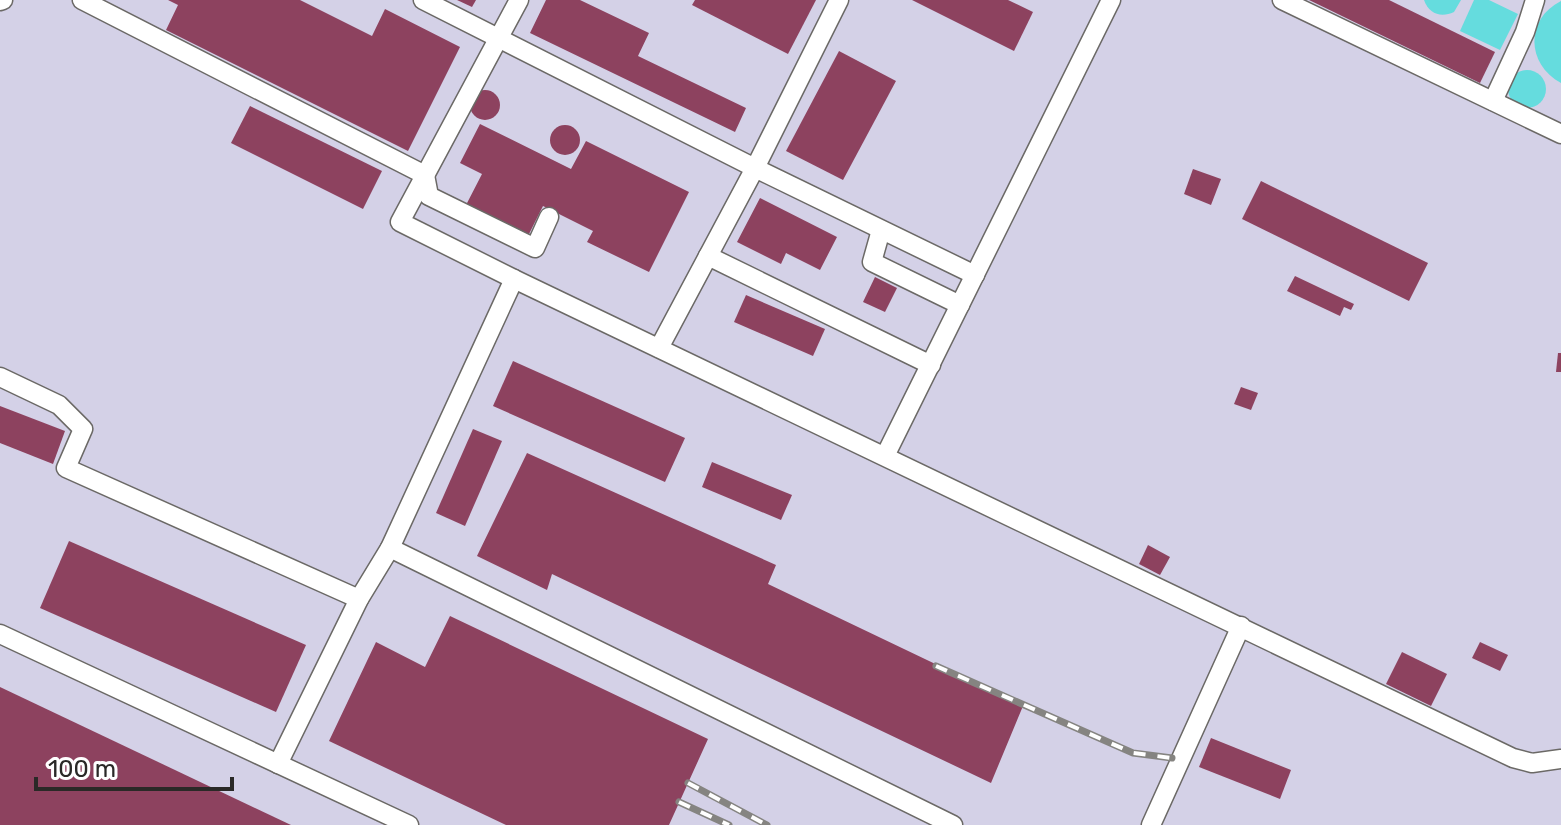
<svg xmlns="http://www.w3.org/2000/svg" width="1561" height="825" font-family="Rubik,sans-serif">
<style>
.industrial{fill:#d4d1e7}
.water{fill:#65dcde}
.building{fill:#8d425f}
.lines{fill:none;stroke-linecap:round;stroke-linejoin:round}
.minor-casing{stroke:#6b6966;stroke-width:21}
.minor{stroke:#fff;stroke-width:18}
.rail-casing{stroke:#858481;stroke-width:7}
.rail{stroke:#fff;stroke-width:4;stroke-dasharray:12;stroke-linecap:butt}
</style>
<rect width="100%" height="100%" fill="#e0deda"/>
<rect class="industrial" x="0" y="0" width="1561" height="825"/>
<g class="water">
<path d="M1424,0H1461L1454,12C1441,18 1429,14 1424,0Z"/>
<polygon points="1474,0 1489,0 1518,14 1500,50 1460,31"/>
<path d="M1561,1V83C1526,64 1525,19 1561,1Z"/>
<circle cx="1527" cy="89" r="19"/>
</g>
<g class="building">
<polygon points="168,0 300,0 372,36 385,9 460,47 408,151 166,30 178,5"/>
<polygon points="457,0 476,0 472,7"/>
<polygon points="546,0 580,0 649,33 638,56 746,108 735,132 530,33"/>
<polygon points="695,0 816,0 788,54 692,5"/>
<polygon points="912,0 1008,0 1033,12 1014,51"/>
<polygon points="1309,0 1389,0 1495,52 1480,83"/>
<polygon points="839,51 896,81 843,180 786,151"/>
<circle cx="485" cy="105" r="15"/>
<polygon points="250,106 382,171 363,209 231,143"/>
<polygon points="480,124 571,169 586,141 689,192 649,272 587,242 593,231 543,206 527,238 465,207 482,174 460,163"/>
<circle cx="565" cy="140" r="15"/>
<polygon points="1193,169 1221,179 1211,205 1184,194"/>
<polygon points="1261,181 1428,263 1409,301 1242,219"/>
<polygon points="760,198 837,237 820,270 786,253 781,264 737,242"/>
<polygon points="1295,276 1354,304 1351,310 1344,307 1340,316 1287,291"/>
<polygon points="875,277 897,288 885,312 863,302"/>
<polygon points="746,295 825,329 813,356 734,322"/>
<polygon points="1558,353 1561,353 1561,372 1556,372"/>
<polygon points="513,361 685,438 665,482 493,406"/>
<polygon points="1241,387 1258,393 1251,410 1234,404"/>
<polygon points="0,406 65,431 53,464 0,443"/>
<polygon points="473,429 502,441 465,526 436,513"/>
<polygon points="527,453 776,565 768,584 1023,706 991,783 552,574 547,590 477,556"/>
<polygon points="712,462 792,495 781,520 702,487"/>
<polygon points="69,541 306,645 276,712 40,608"/>
<polygon points="1148,545 1170,557 1160,575 1139,564"/>
<polygon points="450,616 708,739 669,825 506,825 329,741 376,642 425,667"/>
<polygon points="1480,642 1508,655 1500,671 1472,658"/>
<polygon points="1402,652 1447,674 1431,706 1386,684"/>
<polygon points="0,687 291,825 0,825"/>
<polygon points="1211,738 1291,770 1280,799 1199,767"/>
</g>
<g class="lines">
<defs>
<g id="minor">
<polyline points="82,0 425,175 429,196 535,248 549,217"/>
<polyline points="423,0 755,168 839,0"/>
<polyline points="1282,0 1561,134"/>
<polyline points="0,1 3,0"/>
<polyline points="1493,101 1525,32 1535,0"/>
<polyline points="881,230 872,262 960,305"/>
<polyline points="708,256 931,365"/>
<polyline points="514,279 400,222 519,0"/>
<polyline points="659,348 755,168 975,275"/>
<polyline points="0,377 59,405 83,429 66,468 359,599"/>
<polyline points="885,456 1111,0"/>
<polyline points="390,548 953,825"/>
<polyline points="0,634 409,825"/>
<polyline points="278,764 359,599 390,548 514,279 1513,758 1532,763 1561,759"/>
<polyline points="1151,825 1241,626"/>
</g>
</defs>
<use href="#minor" class="minor-casing"/>
<use href="#minor" class="minor"/>
<defs>
<g id="rail">
<polyline points="936,666 1133,753 1172,758"/>
<polyline points="688,783 767,825"/>
<polyline points="679,802 729,825"/>
</g>
</defs>
<use href="#rail" class="rail-casing"/>
<use href="#rail" class="rail"/>
</g>
<path d="M36 777v12h196v-12" fill="none" stroke="#2a2927" stroke-width="4"/>
<text x="48" y="777" font-size="24" fill="#2a2927" stroke="#ffffff" stroke-width="6" paint-order="stroke">100 m</text>
</svg>
